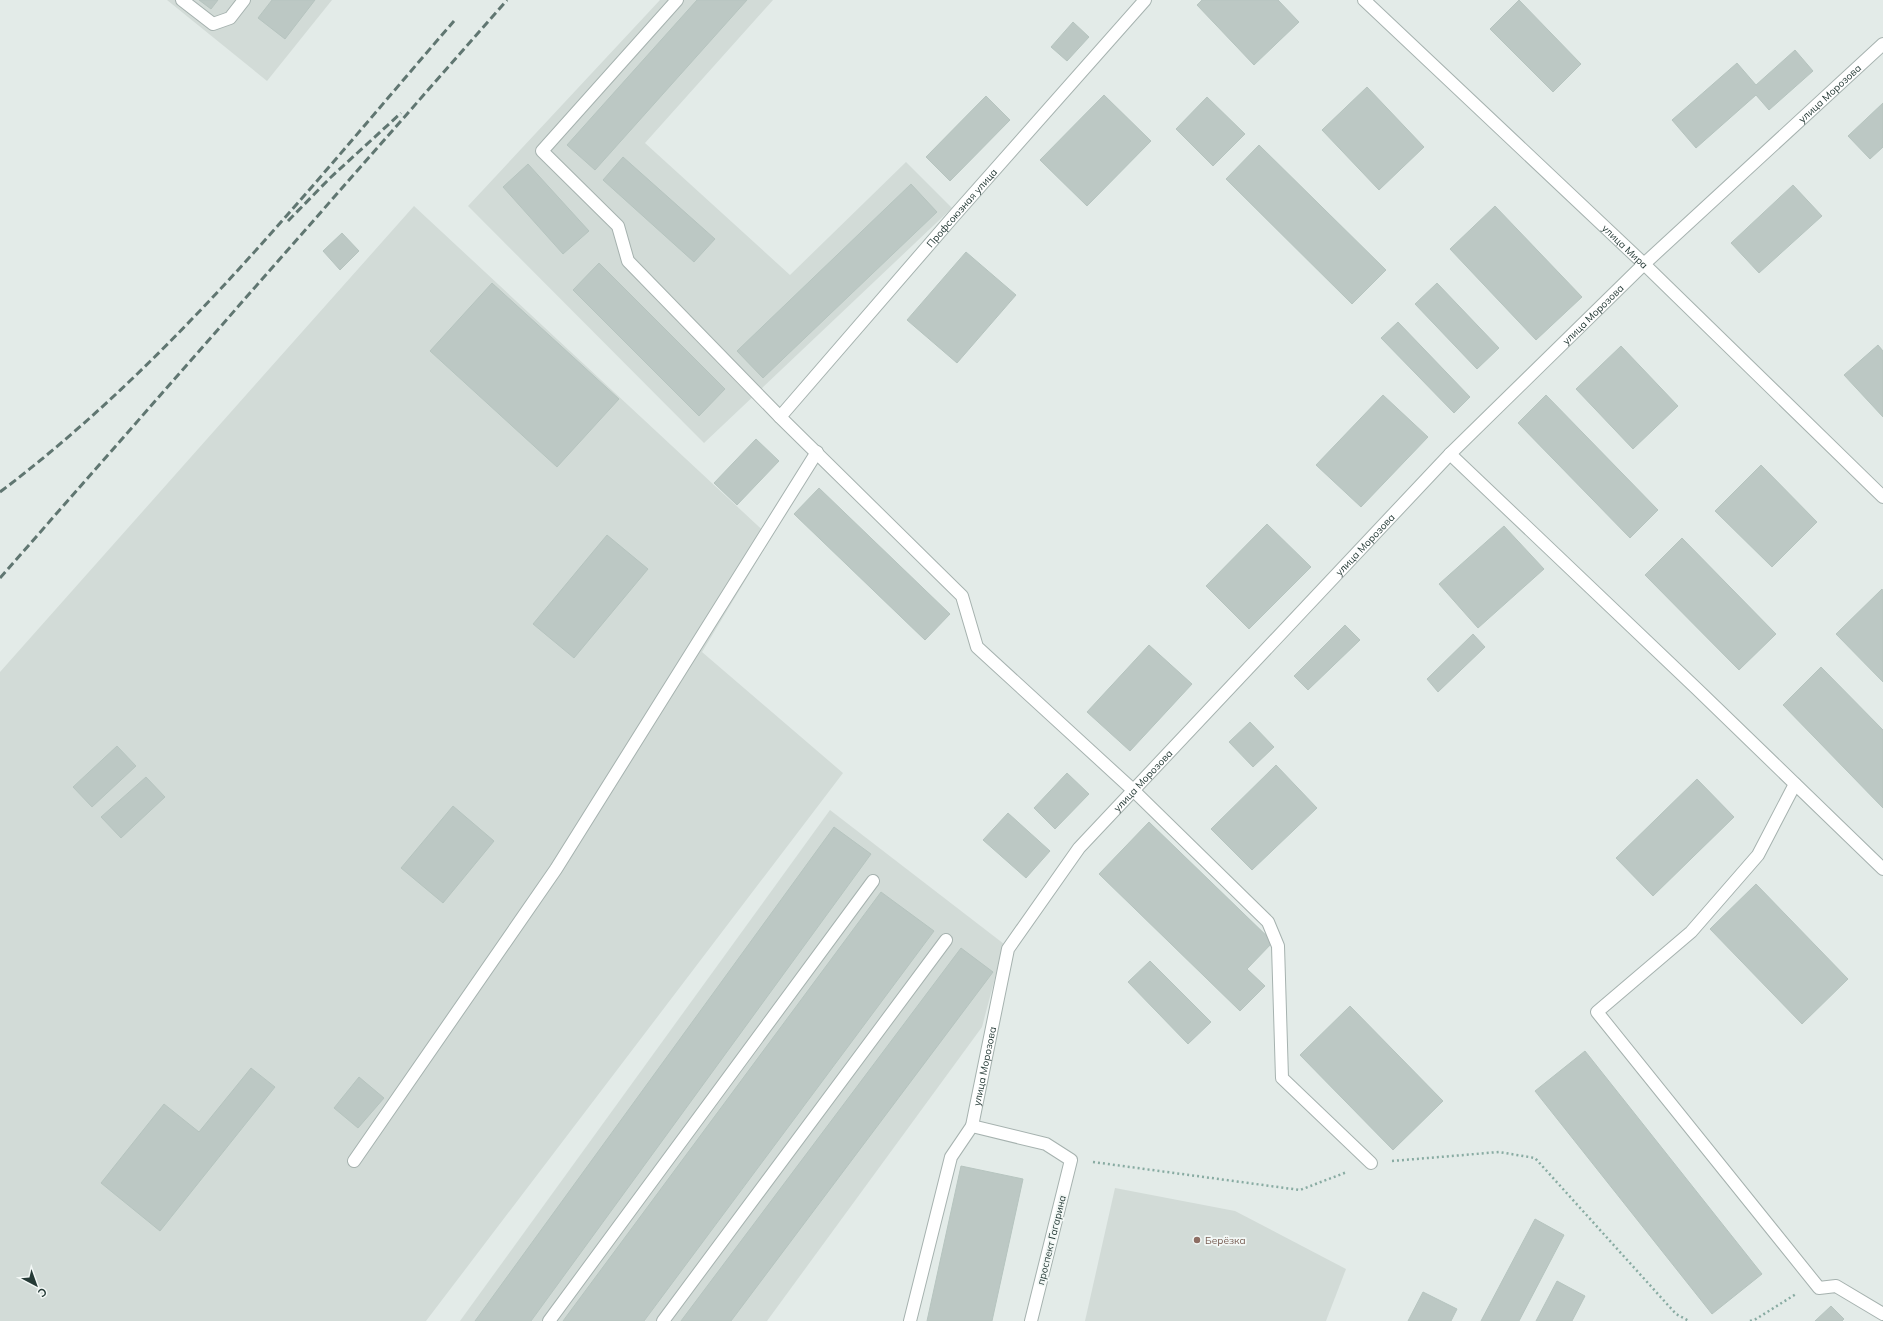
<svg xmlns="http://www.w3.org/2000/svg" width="1883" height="1321" font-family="Mulish,sans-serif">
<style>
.built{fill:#d2dbd7}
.building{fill:#bcc8c4;stroke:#b6c4bf}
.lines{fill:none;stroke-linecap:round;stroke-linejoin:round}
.minor-casing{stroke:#a6b2af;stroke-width:14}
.path{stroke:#88aba2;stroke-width:2.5;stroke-dasharray:2 3;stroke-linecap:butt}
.minor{stroke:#fff;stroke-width:12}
.rail{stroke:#607671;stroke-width:3;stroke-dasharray:8 4;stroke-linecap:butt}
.education-dot{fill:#8d6e63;stroke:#f3f8f6;stroke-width:1.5}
.labels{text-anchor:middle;stroke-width:3.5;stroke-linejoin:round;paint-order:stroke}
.street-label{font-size:10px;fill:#253a36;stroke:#f3f8f6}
.education-label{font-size:10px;fill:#785e54;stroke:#f3f8f6;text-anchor:start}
</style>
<rect width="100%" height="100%" fill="#e3ebe8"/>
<g class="built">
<polygon points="167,0 332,0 267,81"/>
<polygon points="660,0 773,0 645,143 790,275 906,162 952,208 704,443 468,206"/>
<polygon points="414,206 771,538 702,652 843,773 426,1321 0,1321 0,672"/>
<polygon points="830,810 1004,944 982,1027 767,1321 460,1321"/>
<polygon points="1115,1188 1235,1211 1346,1269 1326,1321 1085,1321"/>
</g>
<g class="building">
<polygon points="199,0 218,0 211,9"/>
<polygon points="272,0 315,0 285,39 258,18"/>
<polygon points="697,0 747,0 595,170 567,145"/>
<polygon points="1202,0 1278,0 1299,22 1254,65 1197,5"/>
<polygon points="1519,0 1581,64 1553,92 1490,29"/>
<polygon points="1073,22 1089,37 1067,61 1051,47"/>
<polygon points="1795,50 1813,71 1769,110 1756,95 1696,148 1672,120 1737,63 1756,85"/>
<polygon points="1367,87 1424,147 1379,190 1322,130"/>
<polygon points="1104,95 1151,141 1087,206 1040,160"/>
<polygon points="986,96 1010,120 950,181 926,157"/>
<polygon points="1207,97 1245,134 1213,166 1176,129"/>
<polygon points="1883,103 1883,147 1870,159 1848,136"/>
<polygon points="1259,145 1386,270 1352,304 1226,179"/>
<polygon points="623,157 715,239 694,262 603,180"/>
<polygon points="528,164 589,231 563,254 503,187"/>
<polygon points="911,184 937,212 763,378 737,351"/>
<polygon points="1793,185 1822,216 1759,273 1731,243"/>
<polygon points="1495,206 1582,297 1536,340 1450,249"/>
<polygon points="342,233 359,251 340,270 323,251"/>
<polygon points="966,252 1016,295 957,363 907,320"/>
<polygon points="599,263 725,389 699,416 573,290"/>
<polygon points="492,283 619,399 557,467 430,351"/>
<polygon points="1437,283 1499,348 1477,369 1415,304"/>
<polygon points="1398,322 1470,397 1454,413 1381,338"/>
<polygon points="1878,345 1883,351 1883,417 1844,375"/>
<polygon points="1621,346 1678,406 1633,449 1576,389"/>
<polygon points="1383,395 1428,437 1361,507 1316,465"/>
<polygon points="1546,395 1658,510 1630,538 1518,423"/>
<polygon points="756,439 779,461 737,505 714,483"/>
<polygon points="1761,465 1817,522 1772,567 1715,511"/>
<polygon points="819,488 950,614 925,640 794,514"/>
<polygon points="1267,524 1311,567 1249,629 1206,586"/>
<polygon points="1504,526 1544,569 1478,628 1439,584"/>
<polygon points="607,535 648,569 574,658 533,624"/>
<polygon points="1682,538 1776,634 1739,670 1645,575"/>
<polygon points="1882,589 1883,591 1883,682 1836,634"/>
<polygon points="1345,625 1360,640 1308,690 1294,676"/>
<polygon points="1473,634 1485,647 1438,692 1427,679"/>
<polygon points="1149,645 1192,684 1130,751 1087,712"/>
<polygon points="1821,667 1883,730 1883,808 1783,705"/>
<polygon points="1250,722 1274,747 1253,767 1229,742"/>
<polygon points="117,746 136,766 92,807 73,787"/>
<polygon points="1276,765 1317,808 1252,870 1211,829"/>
<polygon points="1067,773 1089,794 1055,829 1034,808"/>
<polygon points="146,777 165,797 121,838 101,817"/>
<polygon points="1697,779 1734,817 1653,896 1616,858"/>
<polygon points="453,806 494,841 443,903 401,868"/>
<polygon points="1008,813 1050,851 1026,878 983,840"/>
<polygon points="1149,822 1273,942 1247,969 1265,986 1240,1011 1099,874"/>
<polygon points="834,827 871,854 531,1321 475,1321"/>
<polygon points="1756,884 1848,979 1802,1024 1710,929"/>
<polygon points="881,892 934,931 644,1321 563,1321"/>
<polygon points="961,948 993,972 731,1321 681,1321"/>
<polygon points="1150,961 1211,1022 1188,1044 1128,982"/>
<polygon points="1350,1006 1443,1101 1393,1150 1300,1055"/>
<polygon points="1585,1051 1762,1274 1712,1314 1535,1091"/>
<polygon points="251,1068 275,1087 160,1231 101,1183 164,1104 199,1132"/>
<polygon points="359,1077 384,1098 358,1128 334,1108"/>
<polygon points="961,1166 1023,1179 992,1321 927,1321"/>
<polygon points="1535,1219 1564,1235 1519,1321 1481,1321"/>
<polygon points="1557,1281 1585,1296 1572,1321 1536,1321"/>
<polygon points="1423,1292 1457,1309 1451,1321 1408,1321"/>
<polygon points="1831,1306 1844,1319 1842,1321 1815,1321"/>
</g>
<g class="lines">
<defs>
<g id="minor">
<polyline points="182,0 213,24 230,18 244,0"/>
<polyline points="677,0 542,151 618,226 628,261 780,417 962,596 977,647 1133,790 1268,922 1278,946 1282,1078 1371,1163"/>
<path id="s1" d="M1364,0L1644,264L1883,497"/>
<path id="s2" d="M780,417L953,217L1145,0"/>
<polyline points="1450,454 1697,689 1883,869"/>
<polyline points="1795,784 1758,855 1691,932 1597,1012 1819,1288 1836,1286 1883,1314"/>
<path id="s3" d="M972,1126L1008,949L1079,848L1450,454L1644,264L1883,44"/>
<polyline points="354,1161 556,869 817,452"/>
<polyline points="549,1321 873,881"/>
<polyline points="663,1321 946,940"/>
<polyline points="910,1321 951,1157 972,1126 1046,1144 1071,1160 1031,1321"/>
</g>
</defs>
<use href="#minor" class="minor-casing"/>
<g class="path">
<polyline points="1392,1161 1499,1152 1535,1158 1676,1314 1689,1321"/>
<polyline points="1093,1162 1300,1190 1347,1172"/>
<polyline points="1750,1321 1756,1319 1796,1294"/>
</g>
<use href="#minor" class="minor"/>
<g class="rail">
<polyline points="288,221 330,178 401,113"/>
<path d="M0,492C175,360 311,186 454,21"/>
<polyline points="0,578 507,0"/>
</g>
</g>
<circle class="education-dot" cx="1197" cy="1240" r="4"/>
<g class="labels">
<g class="street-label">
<text dy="4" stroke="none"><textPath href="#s3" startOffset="1369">улица Морозова</textPath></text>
<text dy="4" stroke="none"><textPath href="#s2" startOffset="277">Профсоюзная улица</textPath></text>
<text dy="4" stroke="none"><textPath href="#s1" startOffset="359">улица Мира</textPath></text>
<text dy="4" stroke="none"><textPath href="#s3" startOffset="1045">улица Морозова</textPath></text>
<text dy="4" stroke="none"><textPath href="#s3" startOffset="721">улица Морозова</textPath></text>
<text dy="4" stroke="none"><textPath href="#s3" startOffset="397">улица Морозова</textPath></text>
<text dy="4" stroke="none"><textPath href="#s3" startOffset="61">улица Морозова</textPath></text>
<text transform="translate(1051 1240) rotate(-76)" y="4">проспект Гагарина</text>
</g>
<g class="education-label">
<text x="1205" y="1244">Берёзка</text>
</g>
</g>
<g transform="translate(36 1285) rotate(139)" stroke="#f3f8f6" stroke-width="3" paint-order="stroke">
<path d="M0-3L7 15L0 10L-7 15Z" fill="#253a36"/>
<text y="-6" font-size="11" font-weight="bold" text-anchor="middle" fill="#253a36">С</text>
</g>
</svg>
